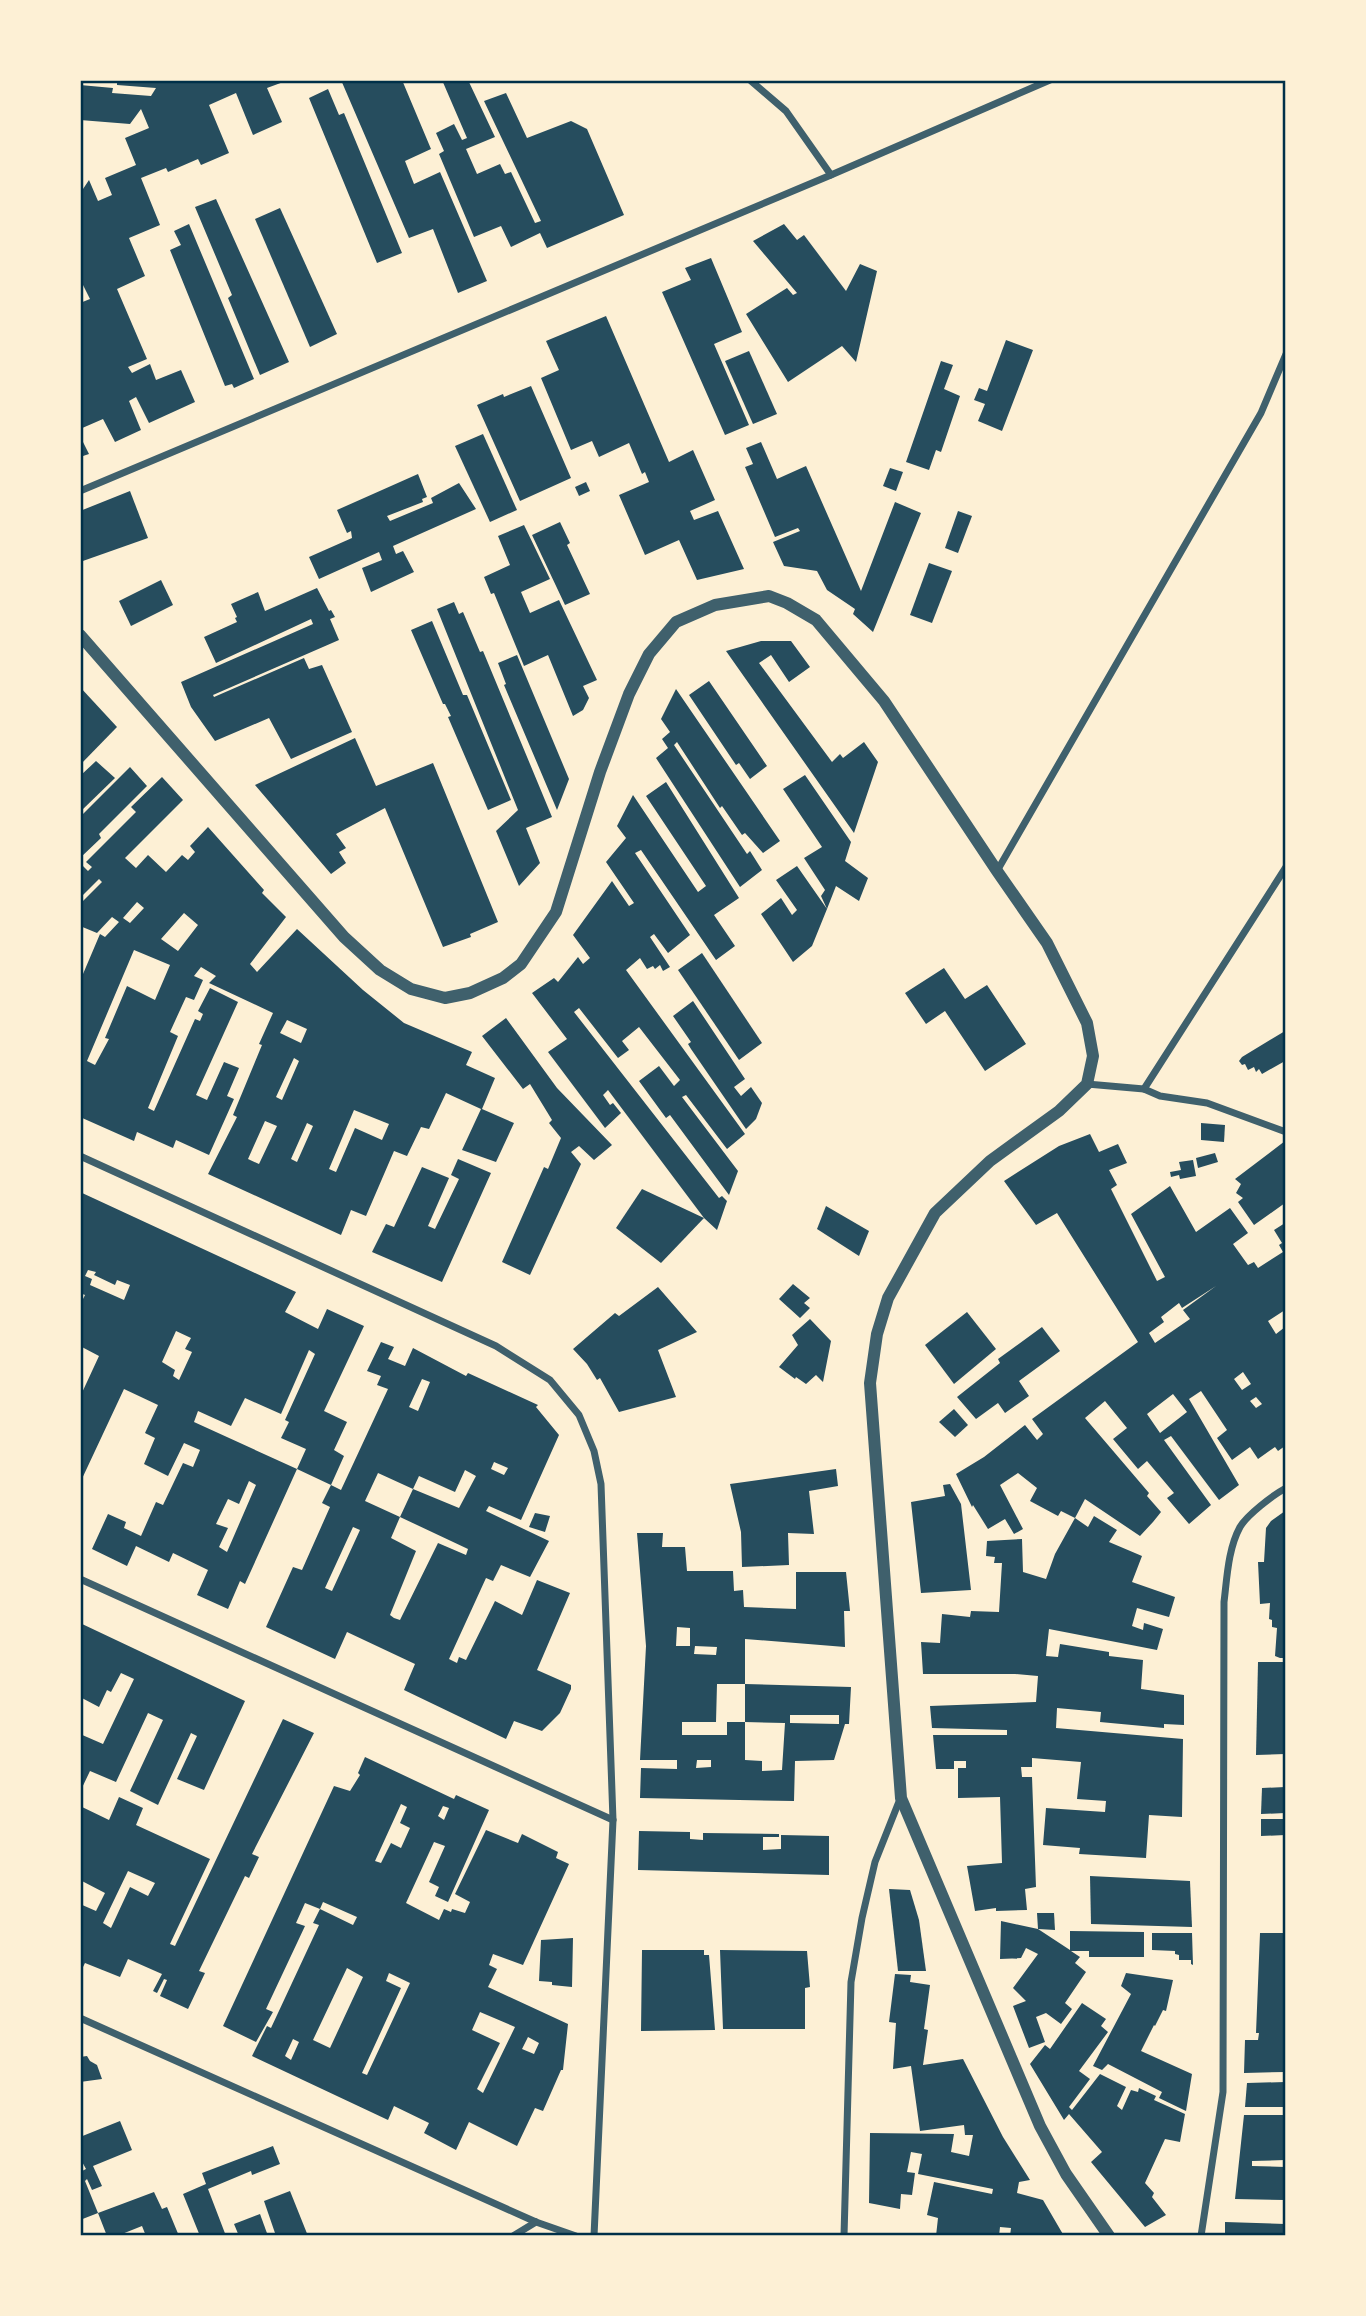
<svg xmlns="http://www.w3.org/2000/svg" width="1366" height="2316" font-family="Overpass,sans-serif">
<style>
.building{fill:#264d5e;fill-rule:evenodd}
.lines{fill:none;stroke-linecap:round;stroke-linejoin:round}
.minor{stroke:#3f606c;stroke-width:7}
.tertiary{stroke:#3f606c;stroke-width:12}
.neatline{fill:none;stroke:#003049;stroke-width:2.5}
</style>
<rect width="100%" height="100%" fill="#fdf0d5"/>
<g class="building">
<polygon points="117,80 286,81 267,88 282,122 253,135 236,93 209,105 229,153 201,165 198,159 168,172 166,168 141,178 160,225 129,238 145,276 117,289 147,359 128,367 132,373 150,364 156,380 181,370 195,402 149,423 136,397 129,401 141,430 115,442 103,419 80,429 80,303 90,299 80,279 80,188 83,189 89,180 98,201 112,195 105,178 136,165 125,138 149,128 141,109 130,124 80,120 80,85 113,88 112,93 151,96 156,88 117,85"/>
<polygon points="341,80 402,80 431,149 405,161 414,184 440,172 487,281 458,293 433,229 409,238"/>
<polygon points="442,80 461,80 462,83 468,80 495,137 466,149 477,174 500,164 505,174 511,172 535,223 541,221 484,101 506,93 527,138 571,121 587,129 624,215 547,248 540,233 511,247 501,226 474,237 439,154 444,151 436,133 454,124 462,140 467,138"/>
<polygon points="328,89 339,115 344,113 402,253 377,263 309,98"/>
<polygon points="216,199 289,362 260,375 228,298 232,295 195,207"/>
<polygon points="280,208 337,334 310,347 255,219"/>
<polygon points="189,224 254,379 234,388 232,384 225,386 170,250 181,245 174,231"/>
<polygon points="784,224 797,240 804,235 846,291 860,264 877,271 856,362 842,346 788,382 746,314 787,288 793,295 797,293 753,241"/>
<polygon points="711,258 742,332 714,344 749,425 725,435 662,292 691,280 685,268"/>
<polygon points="606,316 669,462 693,450 715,500 690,511 694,520 718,511 744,569 697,580 679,540 645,555 619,495 649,482 645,472 642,474 629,443 599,457 592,441 571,450 541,378 559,370 546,341"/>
<polygon points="1006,340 1033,350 1002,431 978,421 985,404 974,400 979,388 987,391"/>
<polygon points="749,351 777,414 753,424 725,361"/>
<polygon points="941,361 953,365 944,389 960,396 941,452 936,450 929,470 906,462"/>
<polygon points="531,386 571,478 520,501 477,405 503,394 504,397"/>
<polygon points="483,434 517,510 490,522 455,446"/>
<polygon points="80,436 89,454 80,457"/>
<polygon points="761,442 777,479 806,466 861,591 895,502 921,513 873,632 853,614 855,609 827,590 817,571 784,566 773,542 800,531 798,528 775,537 745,467 753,464 746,448"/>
<polygon points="890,468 903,472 896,491 883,486"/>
<polygon points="418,474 427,497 422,499 423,502 387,516 390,521 433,503 431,498 459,483 476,509 393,546 396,554 403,551 414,572 371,592 362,568 382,560 379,552 319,579 309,557 352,538 351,531 347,533 337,510"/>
<polygon points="586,482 590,491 579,496 575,487"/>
<polygon points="130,491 148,538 80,562 80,511"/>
<polygon points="958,511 972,516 958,553 945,548"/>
<polygon points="560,522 570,543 567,545 590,594 565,605 532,535"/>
<polygon points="524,525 550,579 521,592 530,613 559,600 597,680 583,686 589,698 583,710 573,716 548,655 524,666 494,593 491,594 484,577 510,565 498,536"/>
<polygon points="929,563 952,571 932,623 910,615"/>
<polygon points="161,580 173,605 131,626 119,601"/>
<polygon points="317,588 329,611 331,610 335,617 330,619 339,640 213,695 214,697 304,658 309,669 322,665 352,732 291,759 269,718 215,741 191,707 181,682 313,624 311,619 216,663 204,637 237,622 235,618 237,617 231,604 258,592 265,611"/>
<polygon points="454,602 459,614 463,612 480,652 483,651 552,817 526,828 540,863 519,886 496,831 518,810 437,609"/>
<polygon points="432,621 463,695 467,695 511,800 488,810 448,717 451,716 445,704 443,704 411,630"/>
<polygon points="761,641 791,641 810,667 789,682 771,655 759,663 832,762 840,754 843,758 864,742 878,762 854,833 726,651"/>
<polygon points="517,655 569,779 557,810 504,685 506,684 498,663"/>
<polygon points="709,681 767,766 750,779 739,763 736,765 689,695"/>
<polygon points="80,687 117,727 80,765"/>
<polygon points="676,689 780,841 763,853 745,833 742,835 722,806 720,808 677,742 674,745 747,854 750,851 762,870 740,887 656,758 668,748 662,739 670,732 661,719"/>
<polygon points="355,738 376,786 433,763 498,922 470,934 471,937 443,947 385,808 336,834 346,848 339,852 346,863 331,874 255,785"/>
<polygon points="96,761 115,778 80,812 80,776"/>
<polygon points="130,767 147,786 99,834 101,838 80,858 80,817"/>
<polygon points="805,775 851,842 845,861 868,878 859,901 836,886 827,909 812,946 793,962 761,914 781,898 792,915 797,910 776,880 797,866 827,909 821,896 825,890 804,858 822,847 783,789"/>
<path d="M162,777L183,800L125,858L136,868L148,855L166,872L182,855L188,860L195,852L190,846L208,827L264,890L262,893L286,917L250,964L257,972L297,929L363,990L404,1023L472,1052L466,1065L495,1078L482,1109L514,1123L496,1162L462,1150L481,1109L446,1093L429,1129L421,1127L407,1156L394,1151L366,1216L351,1210L341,1235L208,1174L237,1117L233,1115L262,1045L259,1044L273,1013L209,983L216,976L201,967L194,976L203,980L194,1000L186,997L170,1032L178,1036L148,1108L154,1111L195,1019L200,1021L203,1014L198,1011L210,988L238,1002L196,1095L207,1100L224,1062L239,1068L227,1096L234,1099L209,1155L176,1140L173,1148L137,1132L134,1141L80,1117V973L83,974L100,934L105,937L119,922L112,917L97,933L80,926V904L102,882L99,879L83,895L80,893V867L82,865L88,871L92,867L86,862L136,812L131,807ZM137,902L144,908L130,923L123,918ZM184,913L198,925L178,951L161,939ZM134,950L170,965L155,1000L127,986L105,1038L109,1039L95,1065L87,1061ZM287,1020L307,1029L301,1043L280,1033ZM294,1058L299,1061L282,1100L276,1097ZM354,1110L389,1124L382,1140L355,1128L336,1172L329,1169ZM265,1121L277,1126L259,1164L248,1159ZM307,1123L313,1126L297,1162L291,1159Z"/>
<polygon points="666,782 739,898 714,915 735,946 716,960 641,850 635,853 690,935 668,953 654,934 650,937 670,967 663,971 660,965 655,969 653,966 647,969 640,958 626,970 745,1134 727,1149 686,1095 682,1097 738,1171 729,1195 670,1115 666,1118 639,1081 659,1066 674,1086 680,1080 639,1027 622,1041 629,1050 618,1058 579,1008 574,1012 719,1198 722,1196 727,1201 717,1230 704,1218 608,1090 603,1095 610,1105 613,1103 621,1113 605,1128 548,1052 567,1039 532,993 554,978 558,982 578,957 583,964 590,958 573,935 612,881 629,906 634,903 606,862 626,838 617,826 633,795 698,892 706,886 646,796"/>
<polygon points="702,953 762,1043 739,1060 678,970"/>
<polygon points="944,968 965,999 987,985 1026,1044 985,1071 945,1011 926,1024 905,993"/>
<polygon points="693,1001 745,1079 734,1087 741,1096 751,1087 762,1103 756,1119 746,1129 691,1049 688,1044 691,1042 673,1016"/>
<polygon points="506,1018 557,1088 612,1145 594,1160 579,1146 571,1152 581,1164 530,1275 502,1262 544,1167 548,1169 561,1138 549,1123 552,1120 530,1084 523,1089 482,1036"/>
<polygon points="1285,1031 1285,1061 1262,1074 1259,1069 1256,1072 1254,1067 1248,1070 1245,1064 1242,1065 1239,1061 1242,1057"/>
<polygon points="1201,1123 1225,1125 1224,1142 1201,1140"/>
<path d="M1090,1134L1099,1152L1118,1144L1127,1163L1109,1170L1117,1185L1111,1189L1157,1281L1165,1277L1131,1214L1170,1186L1196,1232L1230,1208L1248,1233L1233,1244L1248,1265L1254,1262L1258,1268L1283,1252L1279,1245L1282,1243L1274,1230L1285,1223V1310L1268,1321L1276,1334L1285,1327V1446L1278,1451L1275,1447L1258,1459L1250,1447L1232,1460L1217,1438L1227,1430L1201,1391L1189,1399L1239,1485L1219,1500L1171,1436L1164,1440L1211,1505L1189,1524L1167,1498L1174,1493L1147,1461L1138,1469L1113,1439L1127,1428L1105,1401L1085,1418L1149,1493L1147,1496L1161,1512L1153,1522L1140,1536L1085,1499L1075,1518L1061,1511L1058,1516L1030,1501L1037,1488L1018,1473L1000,1485L1023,1529L1014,1534L1005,1519L988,1529L973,1505L972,1507L956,1474L984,1457L1025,1425L1037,1440L1043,1434L1032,1419L1138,1342L1057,1213L1036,1225L1004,1181L1059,1146ZM1216,1286L1183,1310L1190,1319L1155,1343L1149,1333L1164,1322L1161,1317L1179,1303L1182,1308ZM1243,1372L1251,1384L1242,1390L1234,1379ZM1173,1394L1187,1412L1160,1433L1147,1414ZM1256,1397L1262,1404L1256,1408L1250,1401Z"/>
<polygon points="1285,1141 1285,1203 1254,1225 1238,1202 1243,1198 1236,1193 1241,1184 1235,1179"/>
<polygon points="1215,1153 1218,1162 1198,1168 1196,1158"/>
<polygon points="458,1159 491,1173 442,1282 372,1252 386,1224 394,1227 422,1167 449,1178 428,1226 435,1229 459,1179 451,1175"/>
<polygon points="1193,1160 1196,1176 1180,1179 1179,1175 1171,1177 1170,1172 1181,1170 1179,1162"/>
<polygon points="642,1189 704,1218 661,1263 616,1228"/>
<path d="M80,1192L296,1292L285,1312L318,1329L327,1309L364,1326L324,1411L347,1422L334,1450L344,1456L331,1485L297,1469L245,1584L240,1581L228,1609L197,1595L208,1570L173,1553L169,1562L136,1546L127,1566L92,1549L108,1514L126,1522L124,1528L141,1536L156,1502L163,1505L183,1463L193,1467L200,1450L184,1443L168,1476L144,1464L155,1438L145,1433L158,1405L124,1389L80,1483V1397L99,1356L80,1346V1305L85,1295L80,1293ZM88,1270L96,1272L94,1275L115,1285L117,1280L130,1285L124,1300L90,1285L92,1279L85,1276ZM176,1331L191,1338L185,1349L192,1352L179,1380L173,1376L175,1370L162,1362ZM309,1350L315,1354L285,1420L289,1422L281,1438L306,1449L297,1469L194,1422L198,1411L231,1426L245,1398L281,1414ZM249,1481L256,1485L227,1552L219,1547L228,1528L216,1524L228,1499L239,1504Z"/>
<polygon points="826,1206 869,1231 859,1256 817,1229"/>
<polygon points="793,1284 810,1298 804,1303 810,1308 800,1318 779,1299"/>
<polygon points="658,1287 697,1332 658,1350 676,1397 619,1412 600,1378 597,1380 587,1364 573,1349 615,1313 619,1316"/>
<polygon points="967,1312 996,1349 954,1384 925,1345"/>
<polygon points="810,1319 831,1341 823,1382 816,1375 806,1384 796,1377 795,1379 779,1367 798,1345 792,1335"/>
<polygon points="1042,1327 1060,1351 1019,1381 1029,1396 1005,1413 998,1403 976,1419 957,1397 1000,1363 998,1359"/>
<path d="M381,1342L394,1347L388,1359L405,1366L413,1348L466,1376L468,1373L538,1405L536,1407L559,1435L521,1520L489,1506L486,1511L549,1541L530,1577L501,1565L493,1581L486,1578L449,1659L457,1663L459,1657L466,1660L495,1601L522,1615L537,1580L570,1593L537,1670L571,1685V1689L560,1713L542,1731L514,1721L506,1739L404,1690L415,1664L347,1632L335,1659L266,1627L293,1567L302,1570L330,1507L322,1503L331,1485L341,1490L388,1389L377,1385L381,1376L367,1371ZM422,1379L430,1382L418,1411L409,1407ZM494,1462L508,1468L504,1475L491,1469ZM465,1470L476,1476L459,1508L413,1489L400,1517L468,1549L466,1555L438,1543L400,1620L394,1618L390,1615L416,1551L391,1538L400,1517L365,1501L378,1473L413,1489L419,1476L455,1492ZM353,1527L360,1530L332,1591L325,1588Z"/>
<polygon points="954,1409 968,1425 955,1437 939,1422"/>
<polygon points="836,1469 838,1486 809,1491 814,1534 788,1533 789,1565 742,1567 741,1532 730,1484"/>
<polygon points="950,1484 961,1504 971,1590 921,1593 911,1502 945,1496 943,1485"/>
<polygon points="1285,1511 1285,1658 1280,1658 1275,1656 1277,1628 1272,1627 1272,1620 1269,1619 1270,1603 1260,1604 1258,1562 1264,1562 1266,1528 1271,1521"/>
<polygon points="535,1513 550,1516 545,1532 529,1527"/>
<polygon points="1094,1516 1117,1530 1109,1542 1142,1556 1132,1582 1175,1597 1169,1617 1137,1608 1132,1626 1143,1630 1144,1623 1163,1629 1157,1650 1049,1629 1046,1656 1058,1657 1060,1644 1109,1652 1109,1656 1143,1660 1141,1689 1184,1695 1184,1725 1164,1724 1164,1728 1100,1722 1101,1712 1057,1708 1056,1728 1183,1739 1182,1817 1149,1815 1146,1858 1079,1854 1080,1848 1043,1845 1046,1808 1105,1812 1106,1801 1077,1799 1081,1762 1032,1758 1032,1767 1021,1767 1022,1777 1032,1777 1036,1887 1025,1889 1027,1910 996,1911 996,1908 975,1911 967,1866 1002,1863 1000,1797 958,1798 958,1768 966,1768 966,1761 954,1761 954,1769 936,1769 933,1735 1007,1735 1007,1730 932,1728 930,1706 1036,1702 1038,1676 1015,1674 923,1674 921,1642 940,1643 942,1614 970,1617 971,1611 999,1612 1002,1563 994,1563 995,1557 986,1556 987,1541 1022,1539 1023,1572 1046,1579 1055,1554 1075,1518 1088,1527"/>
<path d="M637,1533H663L662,1547H685L687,1571H733L734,1591L743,1590L744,1607L796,1609V1572H846L850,1611H844L845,1647L745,1639V1684H717L716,1722H682V1735H727V1722H745V1760L762,1761V1771L782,1770L785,1723L745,1722V1684L851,1687L849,1724H845L834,1760L795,1761L794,1801L640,1798L641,1768L677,1769V1760H640L646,1646ZM677,1627L690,1628V1646H676ZM695,1646L717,1647L716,1655L694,1654ZM790,1715H839V1724L790,1723ZM697,1760H711V1767L696,1768Z"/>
<polygon points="80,1623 245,1701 204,1790 177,1779 197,1736 191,1733 158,1805 130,1791 163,1720 148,1713 116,1782 90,1771 80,1792 80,1734 103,1744 134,1679 121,1673 111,1692 107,1690 99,1707 80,1697"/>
<polygon points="1258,1662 1285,1662 1285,1754 1256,1755"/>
<path d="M283,1719L314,1733L252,1854L259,1857L249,1878L245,1876L199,1971L205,1973L188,2009L160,1996L167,1980L164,1979L157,1993L153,1991L162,1974L128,1959L120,1977L85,1963L80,1973V1904L96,1911L105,1893L80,1880V1806L109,1820L119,1797L143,1808L136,1825L210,1859L170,1944L175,1946ZM128,1871L155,1883L148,1896L130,1887L111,1928L103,1923Z"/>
<path d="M365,1757L454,1799L456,1795L489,1810L448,1902L435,1896L439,1887L429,1882L445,1846L434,1842L406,1903L439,1920L444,1909L451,1912L452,1909L465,1913L470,1902L455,1894L486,1830L518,1843L522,1834L558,1852L556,1858L569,1864L523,1965L493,1954L489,1965L497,1969L488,1987L568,2024L563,2070H561L543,2111L535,2108L517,2146L469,2122L456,2150L424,2133L429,2123L394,2106L388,2120L252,2056L267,2026L271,2028L319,1925L313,1923L320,1909L353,1925L357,1917L323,1902L320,1909L305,1903L296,1923L305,1926L266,2009L273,2012L256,2042L223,2026L334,1786L350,1791L360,1775L358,1773ZM401,1804L407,1807L400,1823L410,1828L401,1848L391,1843L381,1863L375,1861ZM443,1806L449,1808L444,1820L438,1816ZM347,1968L363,1977L330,2048L313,2040ZM389,1973L410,1983L367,2075L362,2073L401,1988L386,1981ZM480,2012L515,2027L483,2093L477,2089L500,2043L472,2030ZM528,2037L539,2043L534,2054L522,2049ZM293,2039L299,2042L291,2060L285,2056Z"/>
<polygon points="1285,1787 1285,1813 1261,1814 1262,1788"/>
<polygon points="1261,1819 1285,1819 1285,1835 1261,1836"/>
<polygon points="639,1831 690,1832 690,1839 703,1840 703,1833 779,1834 779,1837 763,1837 763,1850 781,1849 781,1835 829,1836 829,1875 638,1870"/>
<polygon points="1090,1876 1190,1881 1192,1927 1091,1924"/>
<polygon points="889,1889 910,1890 919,1920 926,1971 898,1971"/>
<polygon points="1037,1913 1054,1913 1055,1930 1038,1929"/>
<polygon points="1001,1921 1038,1929 1070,1950 1070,1931 1144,1932 1144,1957 1089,1957 1089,1951 1071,1951 1080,1957 1075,1963 1086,1972 1065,2003 1072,2009 1061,2024 1046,2013 1036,2017 1045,2042 1029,2048 1013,2006 1026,2001 1013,1988 1038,1954 1026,1948 1021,1958 1000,1959"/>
<polygon points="1152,1933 1192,1933 1193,1965 1191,1964 1191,1960 1179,1960 1179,1955 1175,1954 1175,1951 1152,1950"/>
<polygon points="1260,1933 1285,1933 1285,2072 1244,2073 1245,2040 1258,2040 1259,2033 1256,2033"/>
<polygon points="573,1938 572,1987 552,1985 552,1982 539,1981 541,1940"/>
<polygon points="642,1950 704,1950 704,1955 709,1955 715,2030 641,2031"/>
<polygon points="720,1950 807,1951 810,1987 805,1988 805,2029 723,2029"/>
<polygon points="1126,1973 1173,1980 1166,2011 1163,2010 1155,2026 1154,2025 1141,2051 1192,2074 1186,2111 1159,2098 1162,2092 1108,2064 1102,2070 1093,2066 1131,1994 1121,1986"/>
<polygon points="895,1974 911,1975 910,1982 930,1985 924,2029 928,2030 923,2065 963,2059 1003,2137 1030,2180 1019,2182 1017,2193 1043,2200 1064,2236 1010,2236 1011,2228 1000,2227 999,2236 936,2236 938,2218 927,2215 934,2182 992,2194 993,2189 918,2174 922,2154 911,2152 907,2172 915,2173 912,2195 901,2194 900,2209 869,2203 870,2133 954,2134 951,2152 969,2156 973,2135 965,2135 964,2125 920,2131 911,2066 893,2069 896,2023 889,2022"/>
<polygon points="1082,2003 1106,2019 1101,2026 1108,2032 1079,2071 1090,2079 1069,2107 1072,2110 1100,2074 1126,2087 1117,2106 1122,2110 1131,2090 1138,2092 1139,2088 1156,2096 1154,2100 1185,2114 1180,2142 1165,2139 1145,2183 1154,2193 1152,2197 1166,2215 1145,2227 1091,2162 1102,2152 1069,2114 1064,2120 1030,2064 1045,2045 1050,2049"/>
<polygon points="87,2056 90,2061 97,2065 102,2079 80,2082 80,2057"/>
<polygon points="1285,2082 1285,2107 1245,2107 1247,2083"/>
<polygon points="1244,2115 1285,2115 1285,2160 1252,2161 1252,2166 1285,2167 1285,2200 1235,2199"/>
<polygon points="120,2121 132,2150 93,2166 102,2186 92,2190 87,2179 85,2181 98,2213 80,2220 80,2172 86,2169 80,2158 80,2137"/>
<polygon points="273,2146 280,2164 252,2175 251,2171 208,2189 226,2236 200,2236 183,2194 206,2184 202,2173"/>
<polygon points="290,2191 308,2236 276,2236 264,2201"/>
<polygon points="154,2192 162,2209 167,2207 179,2236 146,2236 142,2226 117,2236 107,2236 98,2213"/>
<polygon points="260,2214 268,2236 239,2236 234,2224"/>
<polygon points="1225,2222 1285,2224 1285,2236 1225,2236"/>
</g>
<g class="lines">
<g class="minor">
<polyline points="750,80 786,111 831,175"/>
<polyline points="80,491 831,175 1050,80"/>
<polyline points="997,871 1261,413 1286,354"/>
<polyline points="1087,1084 1144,1089 1160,1096 1207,1103 1286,1132"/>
<polyline points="1144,1089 1286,867"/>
<polyline points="80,1156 496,1346 550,1380 579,1415 594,1451 601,1484 613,1820 594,2236"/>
<polyline points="80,1579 613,1820"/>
<polyline points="80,2018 536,2222 576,2236"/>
<polyline points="513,2236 536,2222"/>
<polyline points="844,2236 851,1982 862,1918 875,1862 900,1799"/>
<path d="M1201,2236L1223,2092L1224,1602C1227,1578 1228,1549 1240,1527C1247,1515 1273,1495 1286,1488"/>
</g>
<polyline class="tertiary" points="80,635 344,937 380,970 411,989 445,998 470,993 503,978 521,964 556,912 600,772 629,694 649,654 676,622 715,605 769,596 787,603 816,620 884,701 997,871 1047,943 1087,1023 1093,1056 1087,1084 1059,1111 990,1161 935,1213 888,1298 877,1334 870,1383 901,1798 1040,2126 1066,2174 1109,2236"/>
</g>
<rect width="1366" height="2316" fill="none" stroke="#fdf0d5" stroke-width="164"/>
<rect x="82" y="82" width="1202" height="2152" class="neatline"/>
</svg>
